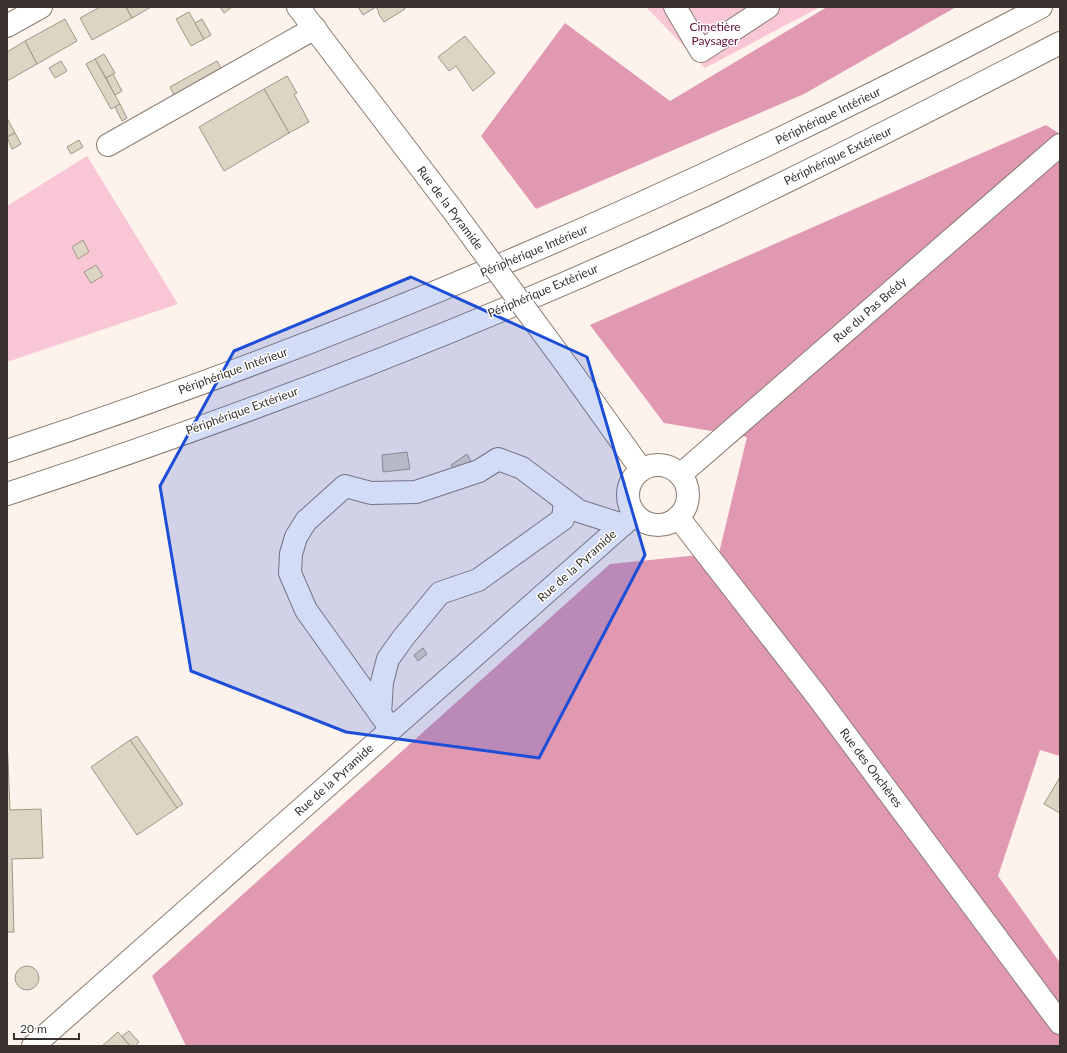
<svg xmlns="http://www.w3.org/2000/svg" width="1067" height="1053" font-family="Lato,sans-serif">
<style>
.green{fill:#f9c6d6}
.forest{fill:#e198b1}
.building{fill:#ddd5c4;stroke:#9e9787}
.lines{fill:none;stroke-linecap:round;stroke-linejoin:round}
.minor-casing{stroke:#8a7b71;stroke-width:24}
.highway-casing{stroke:#8a7b71;stroke-width:24}
.minor{stroke:#fff;stroke-width:22}
.highway{stroke:#fff;stroke-width:22}
.minor-bridge-casing{stroke:#8a7b71;stroke-width:24;stroke-linecap:butt}
.minor-bridge{stroke:#fff;stroke-width:22}
.marked{fill:#1d4ed8;fill-opacity:0.2;stroke:#1d4ed8;stroke-width:3;stroke-linejoin:round}
.labels{text-anchor:middle;stroke-width:3;stroke-linejoin:round;paint-order:stroke}
.park-label{font-size:12px;fill:#620d36;stroke:#fff}
.street-label{font-size:12px;fill:#39322e;stroke:#fff}
</style>
<rect width="100%" height="100%" fill="#fef3ec"/>
<g class="green">
<polygon points="646,7 820,7 705,68"/>
<polygon points="87,156 178,304 7,362 7,206"/>
</g>
<g class="forest">
<polygon points="827,7 956,7 804,94 536,209 481,136 565,23 670,101"/>
<polygon points="1046,125 1060,134 1060,756 1040,750 998,876 1060,963 1060,1046 186,1046 152,976 610,564 719,553 747,437 664,423 590,325"/>
</g>
<g class="building">
<polygon points="100,7 126,7 132,18 92,40 80,18"/>
<polygon points="126,7 151,7 132,18"/>
<polygon points="220,7 232,7 224,13"/>
<polygon points="358,7 376,7 363,15"/>
<polygon points="376,7 404,7 405,9 384,22 378,13 379,12"/>
<polygon points="189,12 204,39 191,46 176,19"/>
<polygon points="65,19 77,41 37,64 25,41"/>
<polygon points="202,19 211,35 204,39 195,23"/>
<polygon points="465,36 495,73 473,91 456,66 449,71 438,57"/>
<polygon points="25,41 37,64 7,81 7,52"/>
<polygon points="104,54 115,73 106,78 95,59"/>
<polygon points="95,59 120,104 111,109 86,64"/>
<polygon points="61,61 67,71 55,78 49,68"/>
<polygon points="217,61 221,68 174,95 170,87"/>
<polygon points="113,74 122,91 115,95 106,78"/>
<polygon points="287,76 297,93 294,94 309,122 289,133 264,89"/>
<polygon points="264,89 289,133 224,171 199,127"/>
<polygon points="120,104 127,118 122,121 115,107"/>
<polygon points="7,118 15,133 7,137"/>
<polygon points="15,133 21,144 12,149 7,137"/>
<polygon points="79,140 83,147 71,154 67,147"/>
<polygon points="83,240 89,252 78,259 72,247"/>
<polygon points="96,265 103,276 91,283 84,272"/>
<polygon points="407,452 410,469 383,472 382,455"/>
<polygon points="467,454 472,463 456,473 451,465"/>
<polygon points="423,648 427,654 418,661 414,655"/>
<polygon points="7,736 10,810 41,809 43,858 12,859 14,932 7,932"/>
<polygon points="137,736 183,804 177,808 130,740"/>
<polygon points="130,740 177,808 137,835 91,767"/>
<polygon points="1060,777 1060,813 1044,804"/>
<circle cx="27" cy="978" r="12"/>
<polygon points="129,1031 139,1042 135,1046 130,1046 122,1036"/>
<polygon points="118,1032 130,1046 102,1046"/>
</g>
<g class="lines">
<defs>
<g id="minor">
<polyline points="298,7 451,208"/>
<polyline points="675,7 701,51 768,7"/>
<polyline points="7,26 41,7"/>
<polyline points="108,145 315,28"/>
<polyline points="568,367 641,469"/>
<circle cx="658" cy="495" r="30"/>
<polyline points="680,475 1060,145"/>
<polyline points="678,517 817,696 1060,1023"/>
<polyline points="380,714 382,682 388,659 403,638 440,593 478,580 563,519 565,501"/>
<polyline points="391,729 306,610 290,573 291,554 296,537 306,521 345,486 371,493 416,492 479,471 498,459 522,468 579,511 623,525"/>
<polyline points="33,1046 635,514"/>
</g>
<g id="highway">
<path d="M7,451C364,333 709,183 1041,7"/>
<path d="M7,494C248,415 485,323 715,216C831,161 946,102 1060,43"/>
</g>
</defs>
<use href="#minor" class="minor-casing"/>
<use href="#highway" class="highway-casing"/>
<use href="#minor" class="minor"/>
<use href="#highway" class="highway"/>
<defs>
<polyline id="minor-bridge" points="451,208 568,367"/>
</defs>
<use href="#minor-bridge" class="minor-bridge-casing"/>
<use href="#minor-bridge" class="minor-bridge"/>
</g>
<path class="marked" d="M411,277L587,357L645,555L539,758L346,732L191,671L160,486L234,351Z"/>
<g class="labels">
<g class="park-label">
<text x="715" y="31">Cimetière<tspan x="715" dy="14">Paysager</tspan></text>
</g>
<g class="street-label">
<text transform="translate(828 116) rotate(-26)" y="4">Périphérique Intérieur</text>
<text transform="translate(838 156) rotate(-26)" y="4">Périphérique Extérieur</text>
<text transform="translate(450 208) rotate(53)" y="4">Rue de la Pyramide</text>
<text transform="translate(534 251) rotate(-23)" y="4">Périphérique Intérieur</text>
<text transform="translate(543 291) rotate(-23)" y="4">Périphérique Extérieur</text>
<text transform="translate(870 310) rotate(-41)" y="4">Rue du Pas Brédy</text>
<text transform="translate(233 371) rotate(-20)" y="4">Périphérique Intérieur</text>
<text transform="translate(242 411) rotate(-20)" y="4">Périphérique Extérieur</text>
<text transform="translate(577 566) rotate(-42)" y="4">Rue de la Pyramide</text>
<text transform="translate(871 768) rotate(53)" y="4">Rue des Onchères</text>
<text transform="translate(334 780) rotate(-42)" y="4">Rue de la Pyramide</text>
</g>
</g>
<rect width="1067" height="1053" fill="none" stroke="#39322e" stroke-width="16"/>
<path d="M14 1033v6h65v-6" fill="none" stroke="#39322e" stroke-width="2"/>
<text x="20" y="1033" font-size="12" fill="#39322e" stroke="#ffffff" stroke-width="3" paint-order="stroke">20 m</text>
</svg>
